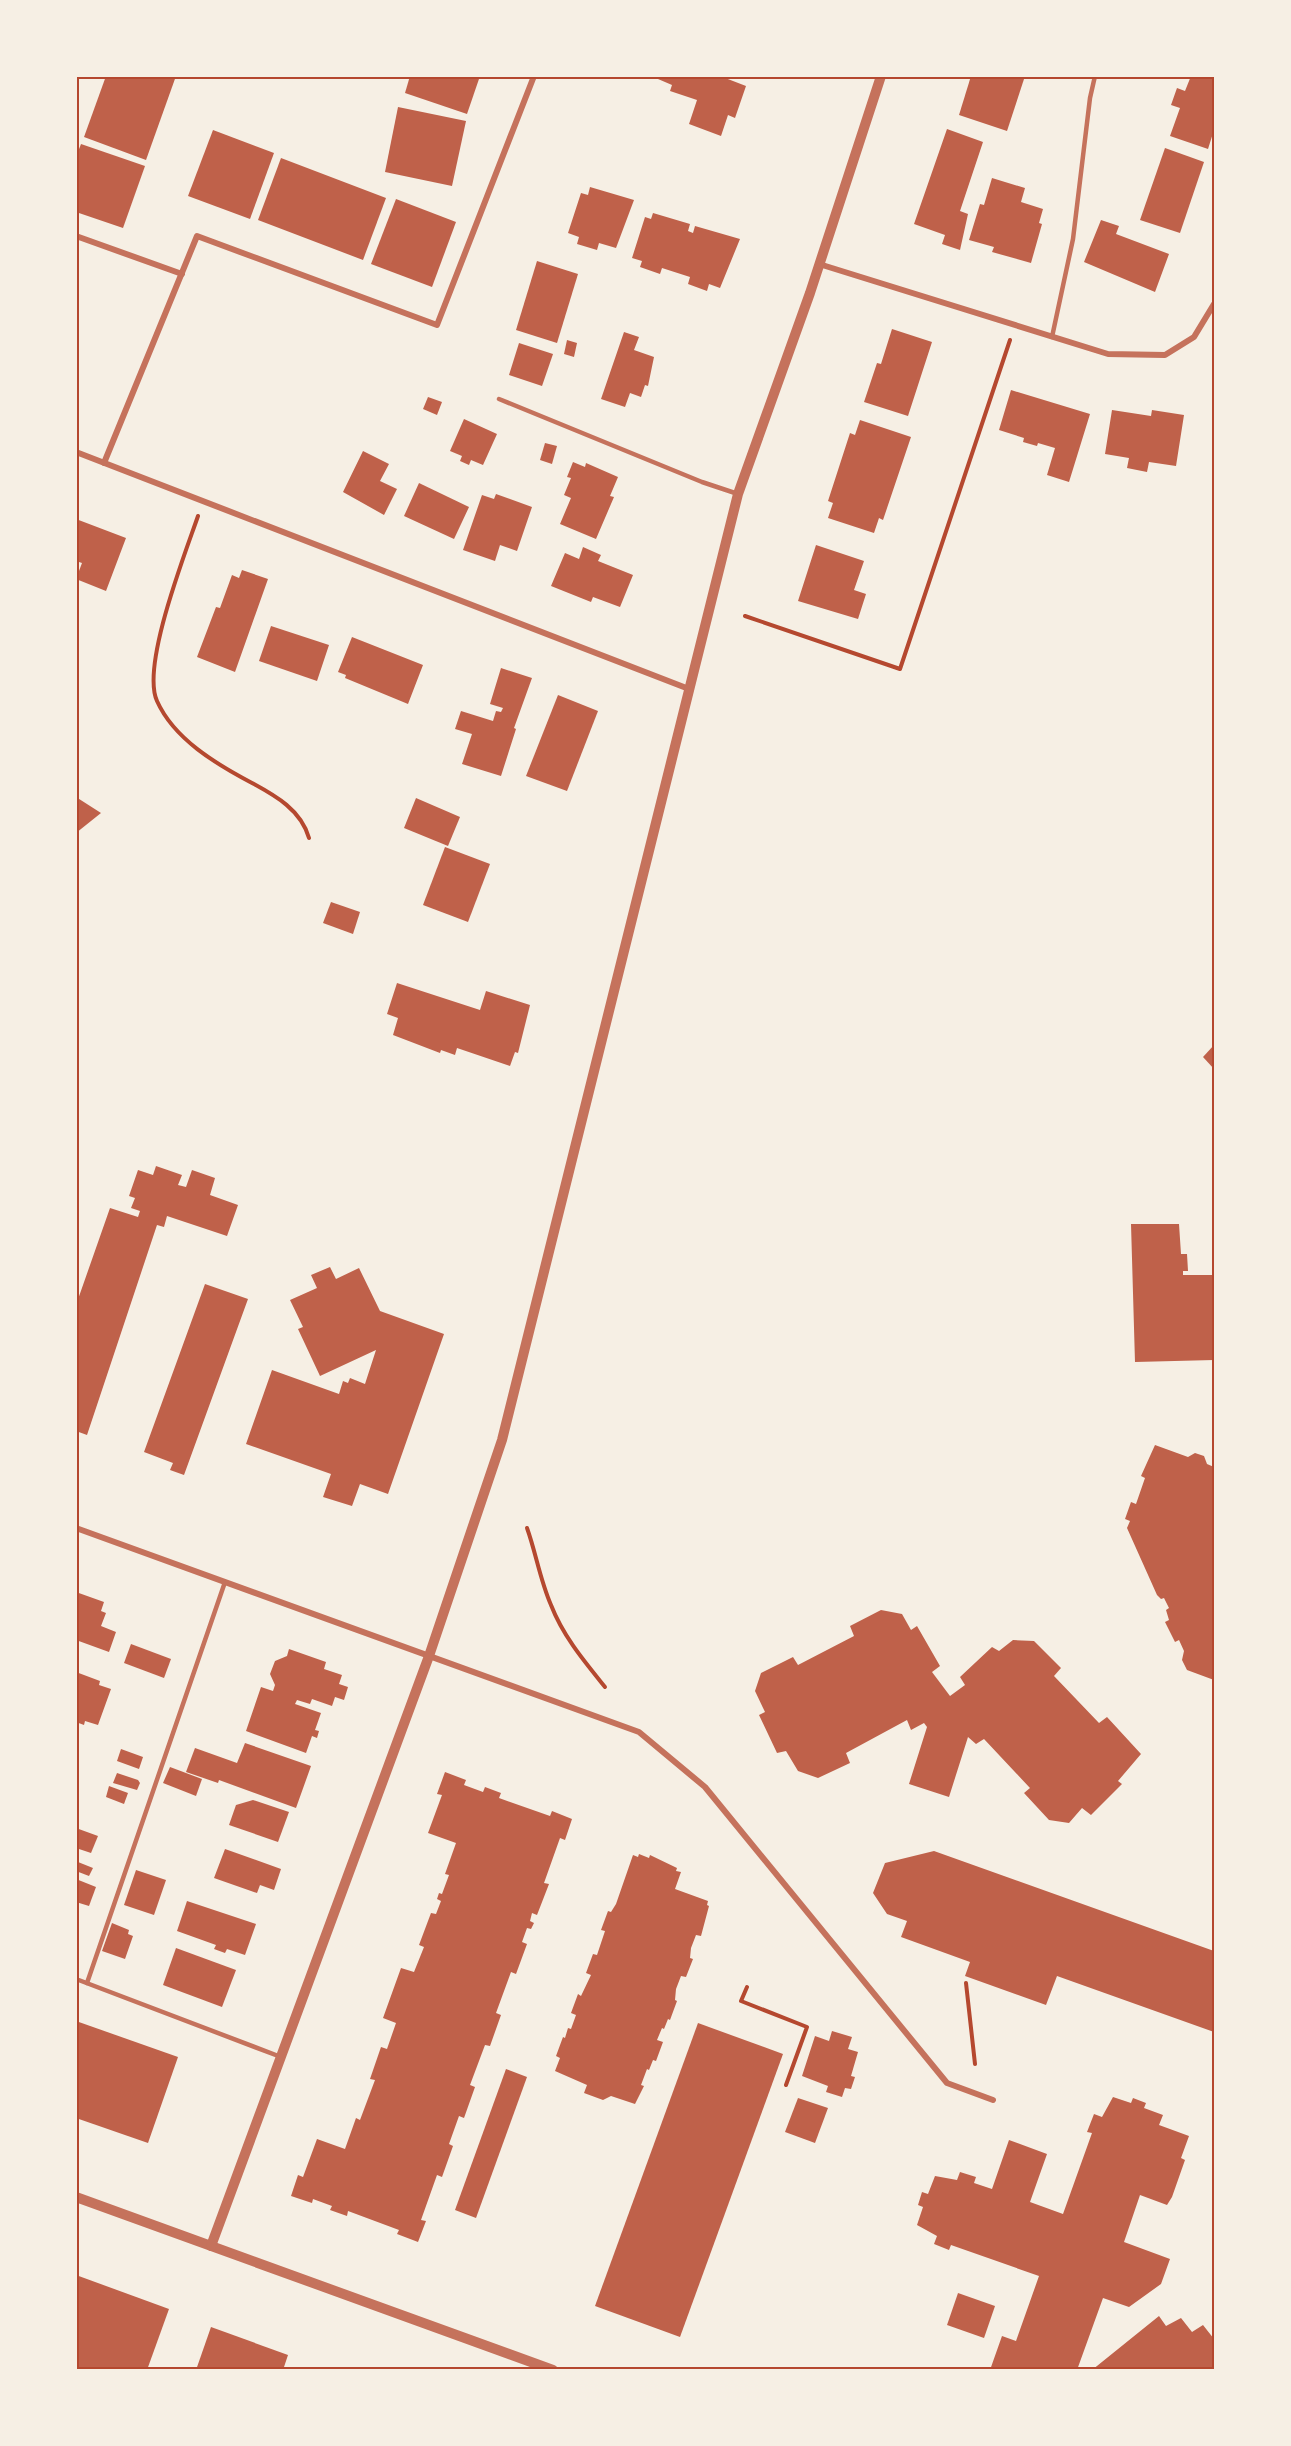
<svg xmlns="http://www.w3.org/2000/svg" width="1291" height="2446" font-family="'Archivo Narrow',sans-serif">
<style>
.building{fill:#bf614a}
.lines{fill:none;stroke-linecap:round;stroke-linejoin:round}
.path{stroke:#b5482f;stroke-width:4}
.service{stroke:#c5725c;stroke-width:4.5}
.minor{stroke:#c5725c;stroke-width:6}
.tertiary{stroke:#c5725c;stroke-width:10}
.neatline{fill:none;stroke:#b5482f;stroke-width:2}
</style>
<rect width="100%" height="100%" fill="#f6efe4"/>
<g class="building">
<polygon points="106,76 176,76 146,160 84,137"/>
<polygon points="410,76 480,76 467,114 405,93"/>
<polygon points="651,76 720,76 746,86 735,118 728,115 721,136 689,124 697,100 670,91 672,85"/>
<polygon points="971,76 1025,76 1007,131 959,115"/>
<polygon points="1191,76 1214,76 1214,130 1208,149 1170,136 1180,108 1171,105 1177,88 1185,91"/>
<polygon points="398,107 466,121 452,186 385,172"/>
<polygon points="947,129 983,142 960,211 968,214 960,250 942,244 945,235 914,224"/>
<polygon points="213,130 274,153 250,219 188,196"/>
<polygon points="81,144 145,166 123,228 76,212 76,157"/>
<polygon points="1165,148 1204,162 1180,233 1140,220"/>
<polygon points="281,158 386,198 363,260 258,220"/>
<polygon points="992,178 1025,188 1021,202 1043,209 1039,223 1042,224 1031,263 992,252 994,247 969,240 980,204 984,205"/>
<polygon points="590,187 634,200 616,248 599,243 597,250 577,244 579,237 568,233 581,193 588,195"/>
<polygon points="396,199 456,222 432,287 371,264"/>
<polygon points="653,213 690,224 688,231 693,233 695,226 740,239 720,288 709,284 707,291 688,284 690,277 662,268 660,274 640,267 642,261 632,258 645,217 651,219"/>
<polygon points="1101,220 1119,226 1116,234 1169,254 1155,292 1084,262"/>
<polygon points="537,261 578,274 557,343 516,330"/>
<polygon points="892,329 932,342 908,416 864,402 877,363 881,364"/>
<polygon points="624,332 639,337 634,350 654,357 648,386 645,385 641,397 630,393 625,407 601,399"/>
<polygon points="567,340 577,343 574,357 564,354"/>
<polygon points="519,343 553,354 542,386 509,375"/>
<polygon points="1011,390 1090,414 1069,482 1047,475 1055,448 1038,443 1037,446 1023,442 1024,438 999,430"/>
<polygon points="428,397 442,402 437,415 423,409"/>
<polygon points="1112,410 1151,416 1152,410 1184,415 1176,466 1149,462 1147,472 1127,468 1129,458 1105,454"/>
<polygon points="464,419 497,434 483,465 471,460 469,465 460,461 462,456 450,451"/>
<polygon points="860,420 911,437 883,520 879,518 874,533 828,518 833,503 828,501 850,433 855,435"/>
<polygon points="545,443 557,446 552,464 540,460"/>
<polygon points="363,451 389,464 380,481 397,489 384,515 343,492"/>
<polygon points="573,462 585,467 586,463 618,477 610,496 614,497 596,539 560,524 571,498 564,495 571,478 567,477"/>
<polygon points="419,483 469,507 454,539 404,516"/>
<polygon points="496,494 532,507 517,551 500,545 495,561 463,550 482,495 494,499"/>
<polygon points="76,519 126,538 106,591 76,579 82,563 76,561"/>
<polygon points="816,545 864,561 854,590 866,594 858,619 798,601"/>
<polygon points="583,547 601,555 598,561 633,575 620,607 593,597 591,602 551,586 565,553 579,559"/>
<polygon points="242,570 268,579 235,672 197,657 216,607 220,608 232,575 239,578"/>
<polygon points="271,626 329,645 317,681 259,661"/>
<polygon points="352,637 423,665 408,704 345,678 346,675 338,672"/>
<polygon points="501,668 532,678 514,728 516,729 501,776 462,764 472,734 455,729 461,711 493,721 496,711 501,712 503,708 490,704"/>
<polygon points="558,695 598,711 567,791 526,776"/>
<polygon points="76,797 101,813 76,833"/>
<polygon points="416,798 460,817 448,846 404,828"/>
<polygon points="445,847 490,864 468,922 423,905"/>
<polygon points="331,902 360,912 353,934 323,923"/>
<polygon points="397,983 480,1010 486,991 530,1005 518,1053 515,1052 510,1066 457,1048 455,1055 441,1050 440,1053 393,1035 398,1018 387,1014"/>
<polygon points="1214,1045 1214,1069 1203,1057"/>
<polygon points="156,1166 182,1175 178,1185 186,1187 192,1170 215,1178 210,1195 238,1205 227,1236 167,1216 164,1227 157,1225 87,1435 76,1431 76,1305 110,1208 138,1217 140,1211 131,1208 135,1198 129,1196 138,1170 153,1175"/>
<polygon points="1131,1224 1179,1224 1181,1254 1187,1254 1188,1271 1183,1271 1183,1275 1214,1275 1214,1360 1135,1362"/>
<polygon points="330,1267 336,1279 359,1268 380,1311 444,1334 388,1494 360,1484 352,1506 323,1497 331,1474 246,1444 272,1370 339,1394 343,1381 348,1383 350,1378 365,1384 376,1350 320,1376 298,1329 303,1327 290,1300 317,1288 311,1275"/>
<polygon points="205,1284 248,1299 184,1475 170,1470 173,1463 144,1452"/>
<polygon points="1155,1445 1188,1457 1195,1453 1204,1456 1207,1464 1214,1467 1214,1680 1187,1670 1182,1660 1184,1651 1179,1640 1175,1642 1165,1622 1169,1620 1166,1610 1169,1608 1164,1598 1161,1599 1157,1595 1127,1528 1130,1521 1125,1519 1131,1502 1136,1504 1145,1478 1141,1476"/>
<polygon points="76,1592 104,1602 101,1611 106,1613 101,1626 116,1632 109,1652 76,1640"/>
<polygon points="881,1610 902,1614 911,1630 917,1626 940,1666 932,1672 950,1696 965,1685 960,1677 992,1647 999,1651 1013,1640 1034,1641 1061,1668 1054,1676 1099,1723 1107,1717 1141,1754 1118,1781 1122,1784 1091,1815 1082,1808 1069,1823 1049,1820 1024,1793 1030,1788 984,1739 976,1744 968,1737 949,1797 909,1784 927,1727 924,1723 911,1730 907,1720 846,1753 850,1763 818,1778 798,1771 786,1751 777,1753 759,1715 765,1712 755,1691 761,1673 793,1657 798,1665 854,1636 850,1626"/>
<polygon points="131,1644 171,1659 164,1678 124,1663"/>
<polygon points="289,1649 326,1662 324,1669 342,1675 339,1684 348,1687 344,1700 335,1697 332,1706 312,1699 310,1704 297,1700 295,1704 321,1713 315,1730 319,1731 317,1738 312,1736 306,1753 246,1731 261,1687 273,1691 275,1685 270,1674 275,1661 287,1656"/>
<polygon points="76,1672 100,1681 99,1685 111,1689 98,1725 85,1721 84,1725 76,1722"/>
<polygon points="245,1743 311,1766 296,1808 219,1780 218,1783 186,1772 195,1748 237,1763"/>
<polygon points="121,1749 143,1757 139,1769 117,1761"/>
<polygon points="170,1767 202,1779 196,1796 163,1783"/>
<polygon points="445,1772 466,1780 464,1785 483,1792 485,1787 501,1793 499,1798 550,1816 552,1811 572,1819 565,1840 560,1838 544,1883 549,1884 537,1915 532,1913 530,1921 534,1923 531,1929 527,1928 522,1942 527,1944 516,1974 511,1972 496,2013 501,2015 490,2046 485,2045 470,2085 475,2087 464,2118 459,2116 449,2144 453,2146 442,2177 437,2175 421,2220 426,2221 418,2242 397,2234 399,2230 348,2211 347,2216 330,2210 332,2206 313,2199 312,2203 291,2196 298,2175 303,2177 317,2139 345,2149 356,2118 360,2120 375,2080 370,2079 381,2047 387,2049 396,2023 383,2018 401,1968 414,1972 424,1947 419,1945 431,1913 436,1914 441,1901 437,1899 439,1893 442,1894 449,1875 445,1874 456,1843 428,1833 442,1795 437,1794"/>
<polygon points="117,1773 138,1780 140,1783 137,1790 113,1783"/>
<polygon points="109,1786 128,1793 124,1804 106,1797"/>
<polygon points="253,1800 289,1812 278,1842 229,1825 236,1805"/>
<polygon points="76,1828 98,1836 91,1853 76,1848"/>
<polygon points="225,1849 281,1869 274,1890 260,1885 257,1893 214,1878"/>
<polygon points="934,1851 1214,1951 1214,2032 1057,1976 1046,2005 965,1976 970,1962 901,1937 907,1921 887,1914 873,1893 885,1863"/>
<polygon points="639,1854 649,1858 650,1855 677,1868 676,1871 681,1872 675,1889 708,1901 707,1905 709,1906 701,1936 696,1935 691,1948 690,1958 693,1959 686,1977 681,1976 676,1989 675,2000 677,2001 670,2020 668,2019 664,2029 662,2028 657,2040 663,2042 656,2061 653,2060 649,2070 647,2069 641,2085 644,2086 635,2104 611,2096 603,2100 584,2093 587,2085 555,2071 560,2058 556,2056 563,2037 565,2038 568,2028 571,2029 576,2015 571,2013 578,1994 581,1996 591,1975 586,1973 593,1954 597,1955 605,1931 601,1930 608,1911 611,1912 616,1904 633,1855 638,1857"/>
<polygon points="78,1862 93,1868 89,1876 76,1871"/>
<polygon points="136,1870 166,1880 154,1915 124,1905"/>
<polygon points="76,1879 96,1887 89,1906 76,1902"/>
<polygon points="187,1901 256,1924 245,1955 227,1949 225,1953 214,1949 216,1945 177,1931"/>
<polygon points="112,1923 129,1930 128,1934 133,1936 125,1959 102,1951"/>
<polygon points="176,1948 236,1970 222,2007 163,1985"/>
<polygon points="76,2021 178,2057 148,2143 76,2118"/>
<polygon points="698,2023 783,2054 680,2337 595,2306"/>
<polygon points="832,2031 852,2037 848,2049 858,2052 851,2076 855,2077 851,2089 845,2088 842,2097 826,2092 828,2086 802,2076 815,2036 829,2041"/>
<polygon points="506,2069 527,2077 476,2218 455,2210"/>
<polygon points="1113,2097 1131,2103 1133,2098 1146,2103 1144,2108 1163,2115 1159,2125 1189,2136 1181,2158 1185,2160 1172,2197 1167,2205 1140,2195 1124,2242 1170,2259 1161,2284 1129,2307 1103,2298 1077,2370 990,2370 1002,2336 1016,2341 1039,2276 951,2245 949,2250 934,2244 937,2236 917,2225 923,2207 918,2205 922,2192 928,2194 935,2176 957,2180 960,2172 976,2177 974,2183 992,2189 1009,2140 1047,2154 1030,2202 1063,2214 1092,2133 1087,2132 1094,2114 1102,2117"/>
<polygon points="798,2098 828,2108 815,2143 785,2132"/>
<polygon points="76,2275 169,2309 147,2370 76,2370"/>
<polygon points="958,2293 995,2306 984,2338 947,2325"/>
<polygon points="1159,2316 1166,2326 1181,2318 1192,2332 1203,2325 1214,2339 1214,2370 1092,2370"/>
<polygon points="211,2327 288,2355 283,2370 196,2370"/>
</g>
<g class="lines">
<g class="path">
<path d="M198,516C185,554 141,666 157,701C174,739 216,764 252,783C276,796 301,810 309,838"/>
<polyline points="745,616 900,669 1010,340"/>
<path d="M527,1528C536,1553 540,1580 551,1605C563,1636 584,1661 605,1687"/>
<polyline points="966,1983 975,2064"/>
<polyline points="747,1987 741,2001 807,2027 786,2085"/>
</g>
<g class="service">
<polyline points="1052,337 1073,239 1090,98 1095,76"/>
<polyline points="499,399 702,482 738,494"/>
<polyline points="76,1979 281,2057"/>
<polyline points="87,1983 225,1582"/>
</g>
<g class="minor">
<polyline points="76,236 182,274"/>
<polyline points="819,264 1108,354 1165,355 1194,337 1214,304"/>
<polyline points="76,452 689,689"/>
<polyline points="104,463 197,236 437,325 534,76"/>
<polyline points="76,1528 639,1732 705,1787 947,2083 993,2100"/>
</g>
<g class="tertiary">
<polyline points="76,2197 553,2370"/>
<polyline points="211,2246 429,1656 502,1440 738,494 810,293 881,76"/>
</g>
</g>
<rect width="1291" height="2446" fill="none" stroke="#f6efe4" stroke-width="156"/>
<rect x="78" y="78" width="1135" height="2290" class="neatline"/>
</svg>
